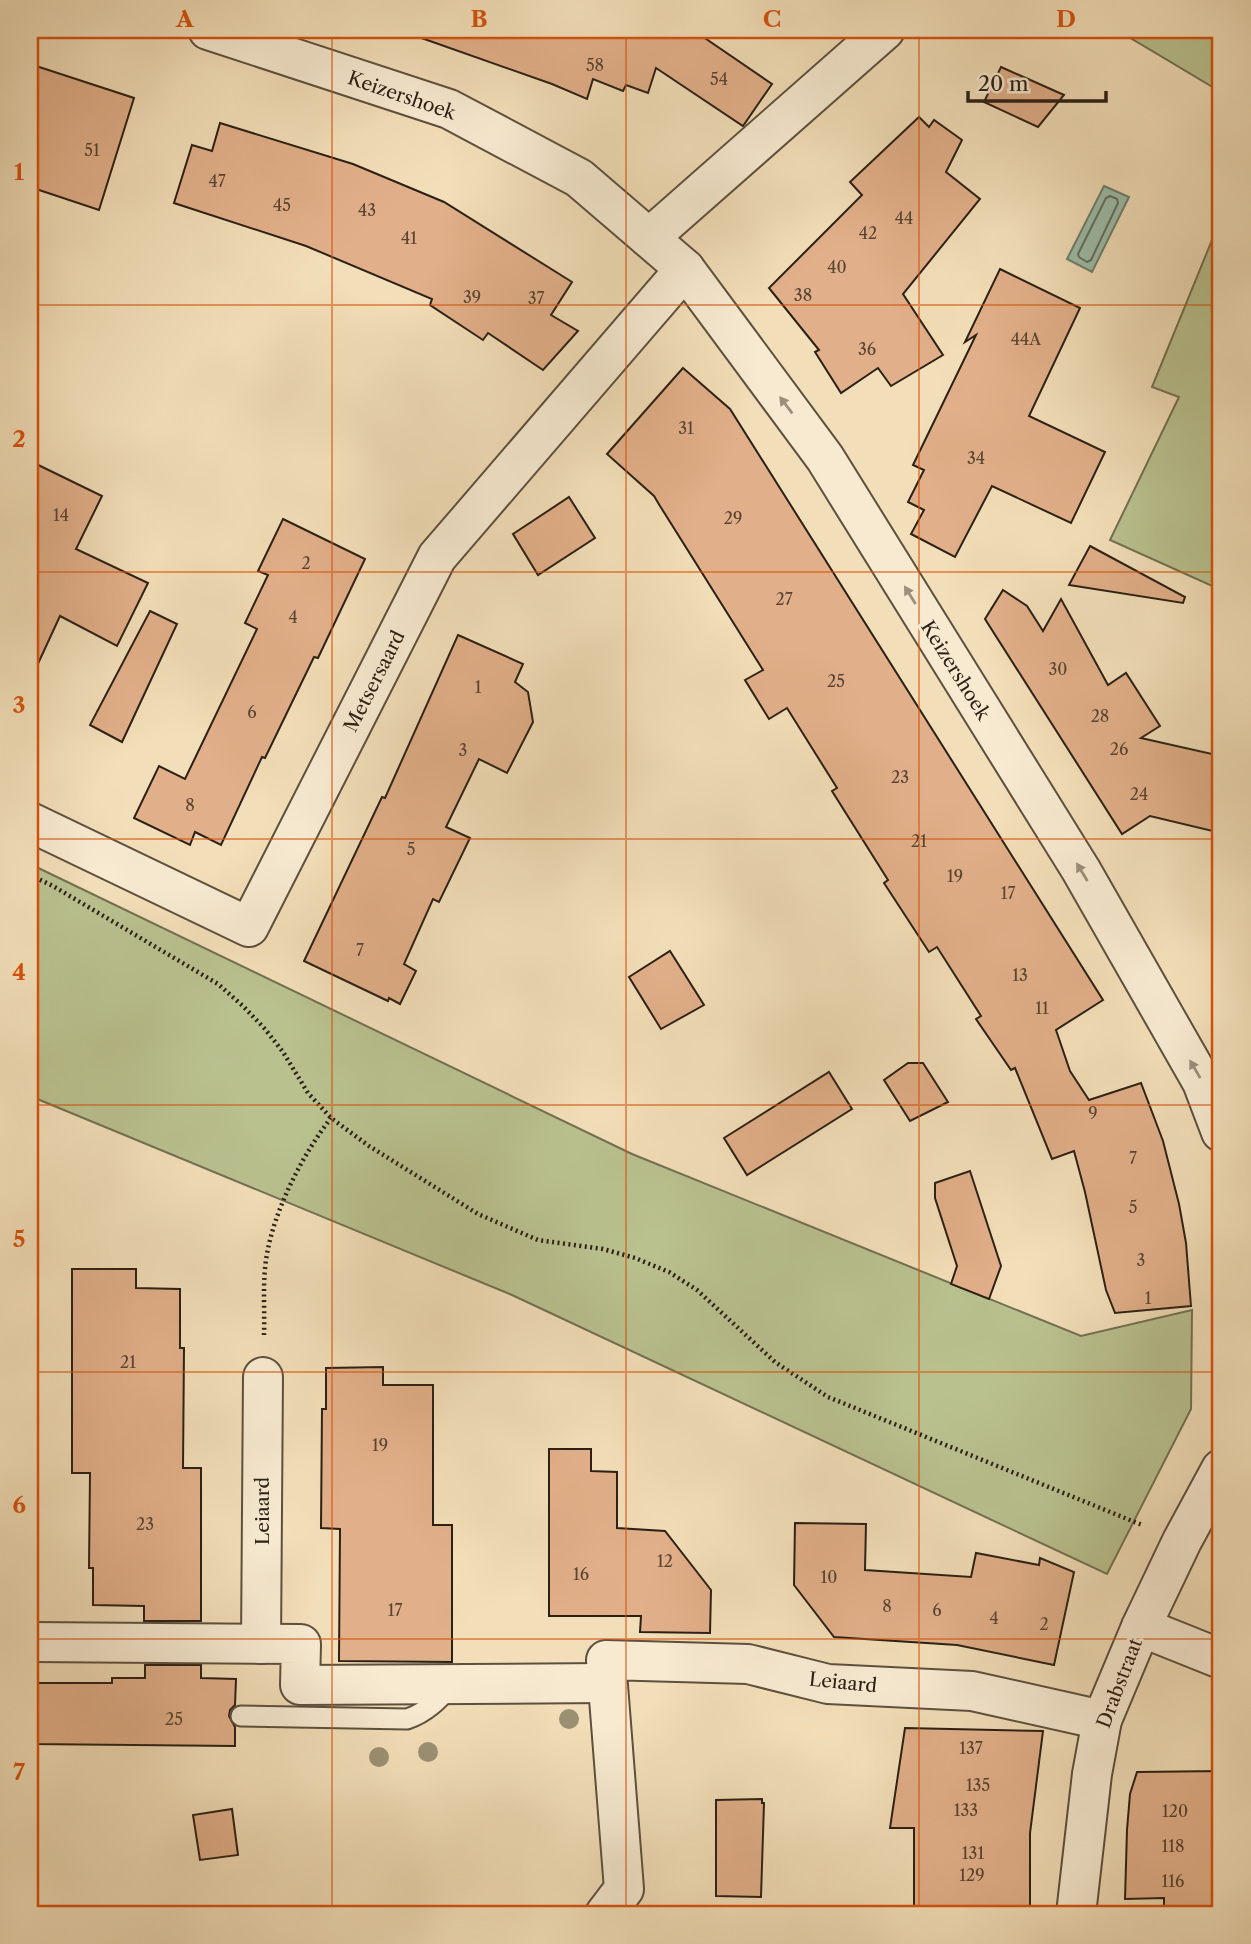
<svg xmlns="http://www.w3.org/2000/svg" width="1251" height="1944" font-family="'Libre Caslon Text',serif">
<style>
.green{fill:#b9c18f;stroke:#727052;stroke-width:2}
.water{fill:#9cbdaa;stroke:#6f7e6e;stroke-width:2}
.lines{fill:none;stroke-linecap:round;stroke-linejoin:round}
.shore{stroke:#646e60;stroke-width:2}
.building{fill:#e1af89;stroke:#2b2015;stroke-width:2}
.lane-casing{stroke:#5d503e;stroke-width:23}
.street-casing{stroke:#5d503e;stroke-width:42}
.path{stroke:#2b2015;stroke-width:4.5;stroke-dasharray:2 3.5;stroke-linecap:butt}
.lane{stroke:#f7ead1;stroke-width:19}
.street{stroke:#f7ead1;stroke-width:38}
.tree{fill:#9c9073}
.oneway{fill:#9b8f7c}
.grid{fill:none;stroke:#d5530d;stroke-width:2;stroke-opacity:0.55}
.labels{text-anchor:middle;stroke-width:6;stroke-linejoin:round;paint-order:stroke}
.number-label{font-size:16px;fill:#584432}
.street-label{font-size:19px;fill:#2b2015;stroke:#f7ead1}
.neatline{fill:none;stroke:#d5530d;stroke-width:2.5}
.grid-label{font-size:23px;text-anchor:middle;font-weight:bold;fill:#d5530d}
</style>
<rect width="100%" height="100%" fill="#f2deb8"/>
<filter id="stains"><feTurbulence type="fractalNoise" baseFrequency=".00286" numOctaves="4"/><feColorMatrix values="0 0 0 0 .2 0 0 0 0 .09 0 0 0 0 .02 0 0 0 .5 -.17"/></filter>
<radialGradient id="worn" r=".72"><stop offset=".6" stop-color="#630" stop-opacity="0"/><stop offset="1" stop-color="#630" stop-opacity=".3"/></radialGradient>
<g class="green">
<polygon points="1117,30 1221,30 1221,92"/>
<polygon points="1221,218 1221,590 1110,540 1179,397 1152,387"/>
<polygon points="30,864 632,1154 1081,1336 1192,1310 1191,1409 1107,1574 512,1295 30,1096"/>
</g>
<polygon class="water" points="1104,186 1129,197 1092,272 1067,259"/>
<g class="lines">
<polygon class="shore" points="1110,196 1117,199 1118,203 1091,260 1087,262 1079,257 1078,254 1106,198"/>
</g>
<g class="building">
<polygon points="414,30 693,30 772,84 743,126 656,68 648,93 626,85 623,91 593,79 587,99 552,84 413,35"/>
<polygon points="30,64 134,98 99,210 30,187"/>
<polygon points="1001,67 1064,95 1038,127 984,102"/>
<polygon points="919,117 929,127 934,120 962,140 946,172 980,199 903,294 943,355 891,386 878,368 841,393 815,352 819,350 769,288 862,195 850,182"/>
<polygon points="220,123 353,164 444,202 572,282 551,315 578,331 543,370 488,333 483,340 430,305 432,299 306,246 174,203 192,145 212,151"/>
<polygon points="1000,269 1080,308 1029,416 1105,452 1071,523 992,486 955,557 911,534 924,510 908,502 924,470 913,465 976,335 965,342"/>
<polygon points="683,368 730,409 1103,1000 1056,1030 1070,1071 1089,1100 1141,1083 1163,1141 1179,1204 1186,1243 1191,1306 1115,1313 1106,1290 1085,1192 1074,1151 1052,1159 1015,1068 1011,1070 976,1019 981,1016 937,947 929,952 884,883 888,880 832,791 837,788 787,708 769,719 745,680 763,670 660,506 654,496 607,454"/>
<polygon points="30,461 102,496 76,549 148,583 117,646 60,616 30,681"/>
<polygon points="569,497 595,538 538,575 513,534"/>
<polygon points="283,519 365,559 318,658 314,657 265,758 262,757 221,845 195,832 190,845 134,818 159,766 185,779 257,629 245,623 268,575 258,571"/>
<polygon points="1090,546 1185,597 1183,603 1069,585"/>
<polygon points="1003,590 1027,606 1043,631 1061,599 1108,685 1126,673 1160,726 1141,738 1221,756 1221,833 1150,816 1122,834 985,619"/>
<polygon points="150,611 177,624 122,742 90,725"/>
<polygon points="458,635 523,664 515,682 528,692 533,722 507,773 479,759 446,827 470,838 439,902 433,899 404,964 416,971 400,1004 389,998 388,1001 304,961 382,797 385,798"/>
<polygon points="670,951 704,1005 661,1029 629,977"/>
<polygon points="908,1063 923,1063 948,1102 910,1121 884,1080"/>
<polygon points="829,1072 852,1109 747,1175 724,1138"/>
<polygon points="970,1171 1001,1266 989,1299 951,1284 957,1266 935,1198 935,1183"/>
<polygon points="72,1269 136,1269 136,1288 180,1289 180,1348 184,1348 183,1468 201,1468 201,1621 144,1621 144,1606 93,1605 93,1568 89,1568 90,1473 72,1473"/>
<polygon points="383,1367 383,1385 433,1385 433,1525 452,1525 452,1662 339,1661 340,1529 321,1528 322,1409 326,1409 326,1368"/>
<polygon points="549,1449 591,1449 591,1471 617,1472 617,1528 665,1531 711,1590 710,1633 640,1632 641,1616 549,1616"/>
<polygon points="795,1523 866,1524 865,1570 971,1577 976,1553 1039,1565 1040,1558 1074,1572 1054,1665 957,1645 834,1637 794,1585"/>
<polygon points="145,1665 201,1665 201,1678 236,1679 235,1705 230,1710 229,1716 235,1727 235,1746 30,1744 30,1683 112,1683 112,1678 145,1678"/>
<polygon points="905,1728 1043,1731 1030,1833 1030,1914 914,1914 914,1828 890,1828"/>
<polygon points="1221,1771 1221,1914 1164,1914 1164,1898 1125,1899 1127,1830 1130,1794 1137,1772"/>
<polygon points="762,1799 762,1803 764,1803 761,1897 716,1896 716,1800"/>
<polygon points="232,1809 238,1855 200,1860 193,1815"/>
</g>
<g class="lines">
<defs>
<path id="lane" d="M241,1716L407,1719C426,1713 439,1699 452,1685"/>
<g id="street">
<polyline points="208,30 449,109 579,178 685,269 825,458 1081,870 1202,1082 1221,1132"/>
<polyline points="649,238 885,30"/>
<polyline points="30,822 249,927 437,557 685,269"/>
<polyline points="1141,1627 1221,1659"/>
<polyline points="30,1642 301,1644 300,1685 606,1683"/>
<polyline points="261,1644 263,1377"/>
<polyline points="605,1914 624,1889 606,1660 748,1664 828,1684 972,1691 1102,1720"/>
<polyline points="1076,1914 1092,1774 1102,1720 1141,1627 1182,1541 1221,1469"/>
</g>
</defs>
<use href="#lane" class="lane-casing"/>
<use href="#street" class="street-casing"/>
<g class="path">
<polyline points="30,875 53,886 218,984 243,1006 265,1029 283,1052 308,1093 331,1118 369,1146 478,1214 538,1240 603,1249 635,1258 669,1272 697,1290 775,1362 828,1397 1142,1525"/>
<path d="M264,1335C265,1309 262,1280 267,1254C275,1208 303,1154 331,1118"/>
</g>
<use href="#lane" class="lane"/>
<use href="#street" class="street"/>
</g>
<g class="tree">
<circle cx="569" cy="1719" r="10"/>
<circle cx="428" cy="1752" r="10"/>
<circle cx="379" cy="1757" r="10"/>
</g>
<defs><path id="oneway-solid" d="M-6-.8H1V-3.2L6.5 0L1 3.2V.8H-6Z" transform="scale(1.75)"/></defs>
<g class="oneway">
<use href="#oneway-solid" transform="translate(786 405) rotate(-127)"/>
<use href="#oneway-solid" transform="translate(910 595) rotate(-122)"/>
<use href="#oneway-solid" transform="translate(1082 872) rotate(-121)"/>
<use href="#oneway-solid" transform="translate(1195 1069) rotate(-120)"/>
</g>
<path class="grid" d="M332,30V1914M626,30V1914M919,30V1914M30,305H1221M30,572H1221M30,839H1221M30,1105H1221M30,1372H1221M30,1639H1221"/>
<g class="labels">
<g class="number-label">
<text x="595" y="71">58</text>
<text x="719" y="85">54</text>
<text x="92" y="156">51</text>
<text x="217" y="187">47</text>
<text x="282" y="211">45</text>
<text x="367" y="216">43</text>
<text x="904" y="224">44</text>
<text x="868" y="239">42</text>
<text x="409" y="244">41</text>
<text x="837" y="273">40</text>
<text x="803" y="301">38</text>
<text x="472" y="303">39</text>
<text x="536" y="304">37</text>
<text x="1026" y="345">44A</text>
<text x="867" y="355">36</text>
<text x="686" y="434">31</text>
<text x="976" y="464">34</text>
<text x="61" y="521">14</text>
<text x="733" y="524">29</text>
<text x="306" y="569">2</text>
<text x="784" y="605">27</text>
<text x="293" y="623">4</text>
<text x="1058" y="675">30</text>
<text x="836" y="687">25</text>
<text x="478" y="693">1</text>
<text x="252" y="718">6</text>
<text x="1100" y="722">28</text>
<text x="1119" y="755">26</text>
<text x="463" y="756">3</text>
<text x="900" y="783">23</text>
<text x="1139" y="800">24</text>
<text x="190" y="811">8</text>
<text x="919" y="847">21</text>
<text x="411" y="855">5</text>
<text x="955" y="882">19</text>
<text x="1008" y="899">17</text>
<text x="360" y="956">7</text>
<text x="1020" y="981">13</text>
<text x="1042" y="1014">11</text>
<text x="1093" y="1119">9</text>
<text x="1133" y="1164">7</text>
<text x="1133" y="1213">5</text>
<text x="1141" y="1266">3</text>
<text x="1148" y="1304">1</text>
<text x="128" y="1368">21</text>
<text x="380" y="1451">19</text>
<text x="145" y="1530">23</text>
<text x="665" y="1567">12</text>
<text x="581" y="1580">16</text>
<text x="829" y="1583">10</text>
<text x="887" y="1612">8</text>
<text x="395" y="1616">17</text>
<text x="937" y="1616">6</text>
<text x="994" y="1624">4</text>
<text x="1044" y="1630">2</text>
<text x="174" y="1725">25</text>
<text x="971" y="1754">137</text>
<text x="978" y="1791">135</text>
<text x="966" y="1816">133</text>
<text x="1175" y="1817">120</text>
<text x="1173" y="1852">118</text>
<text x="973" y="1859">131</text>
<text x="972" y="1881">129</text>
<text x="1173" y="1887">116</text>
</g>
<g class="street-label">
<text transform="translate(402 95) rotate(19)" y="7">Keizershoek</text>
<text transform="translate(956 670) rotate(58)" y="7">Keizershoek</text>
<text transform="translate(374 681) rotate(-63)" y="7">Metsersaard</text>
<text transform="translate(262 1511) rotate(-90)" y="7">Leiaard</text>
<text transform="translate(843 1682) rotate(6)" y="7">Leiaard</text>
<text transform="translate(1119 1683) rotate(-69)" y="7">Drabstraat</text>
</g>
</g>
<rect width="1251" height="1944" fill="none" stroke="#f2deb8" stroke-width="77"/>
<path d="M968 91v10h138v-10" fill="none" stroke="#2b2015" stroke-width="3.5"/>
<text x="978" y="91" font-size="21" fill="#2b2015" stroke="#f7ead1" stroke-width="5" paint-order="stroke">20 m</text>
<rect x="38" y="38" width="1174" height="1868" class="neatline"/>
<g class="grid-label">
<text x="185" y="27">A</text>
<text x="479" y="27">B</text>
<text x="772" y="27">C</text>
<text x="1066" y="27">D</text>
<text x="19" y="180">1</text>
<text x="19" y="447">2</text>
<text x="19" y="713">3</text>
<text x="19" y="980">4</text>
<text x="19" y="1247">5</text>
<text x="19" y="1513">6</text>
<text x="19" y="1780">7</text>
</g>
<rect width="100%" height="100%" filter="url(#stains)"/>
<rect width="100%" height="100%" fill="url(#worn)"/>
</svg>
